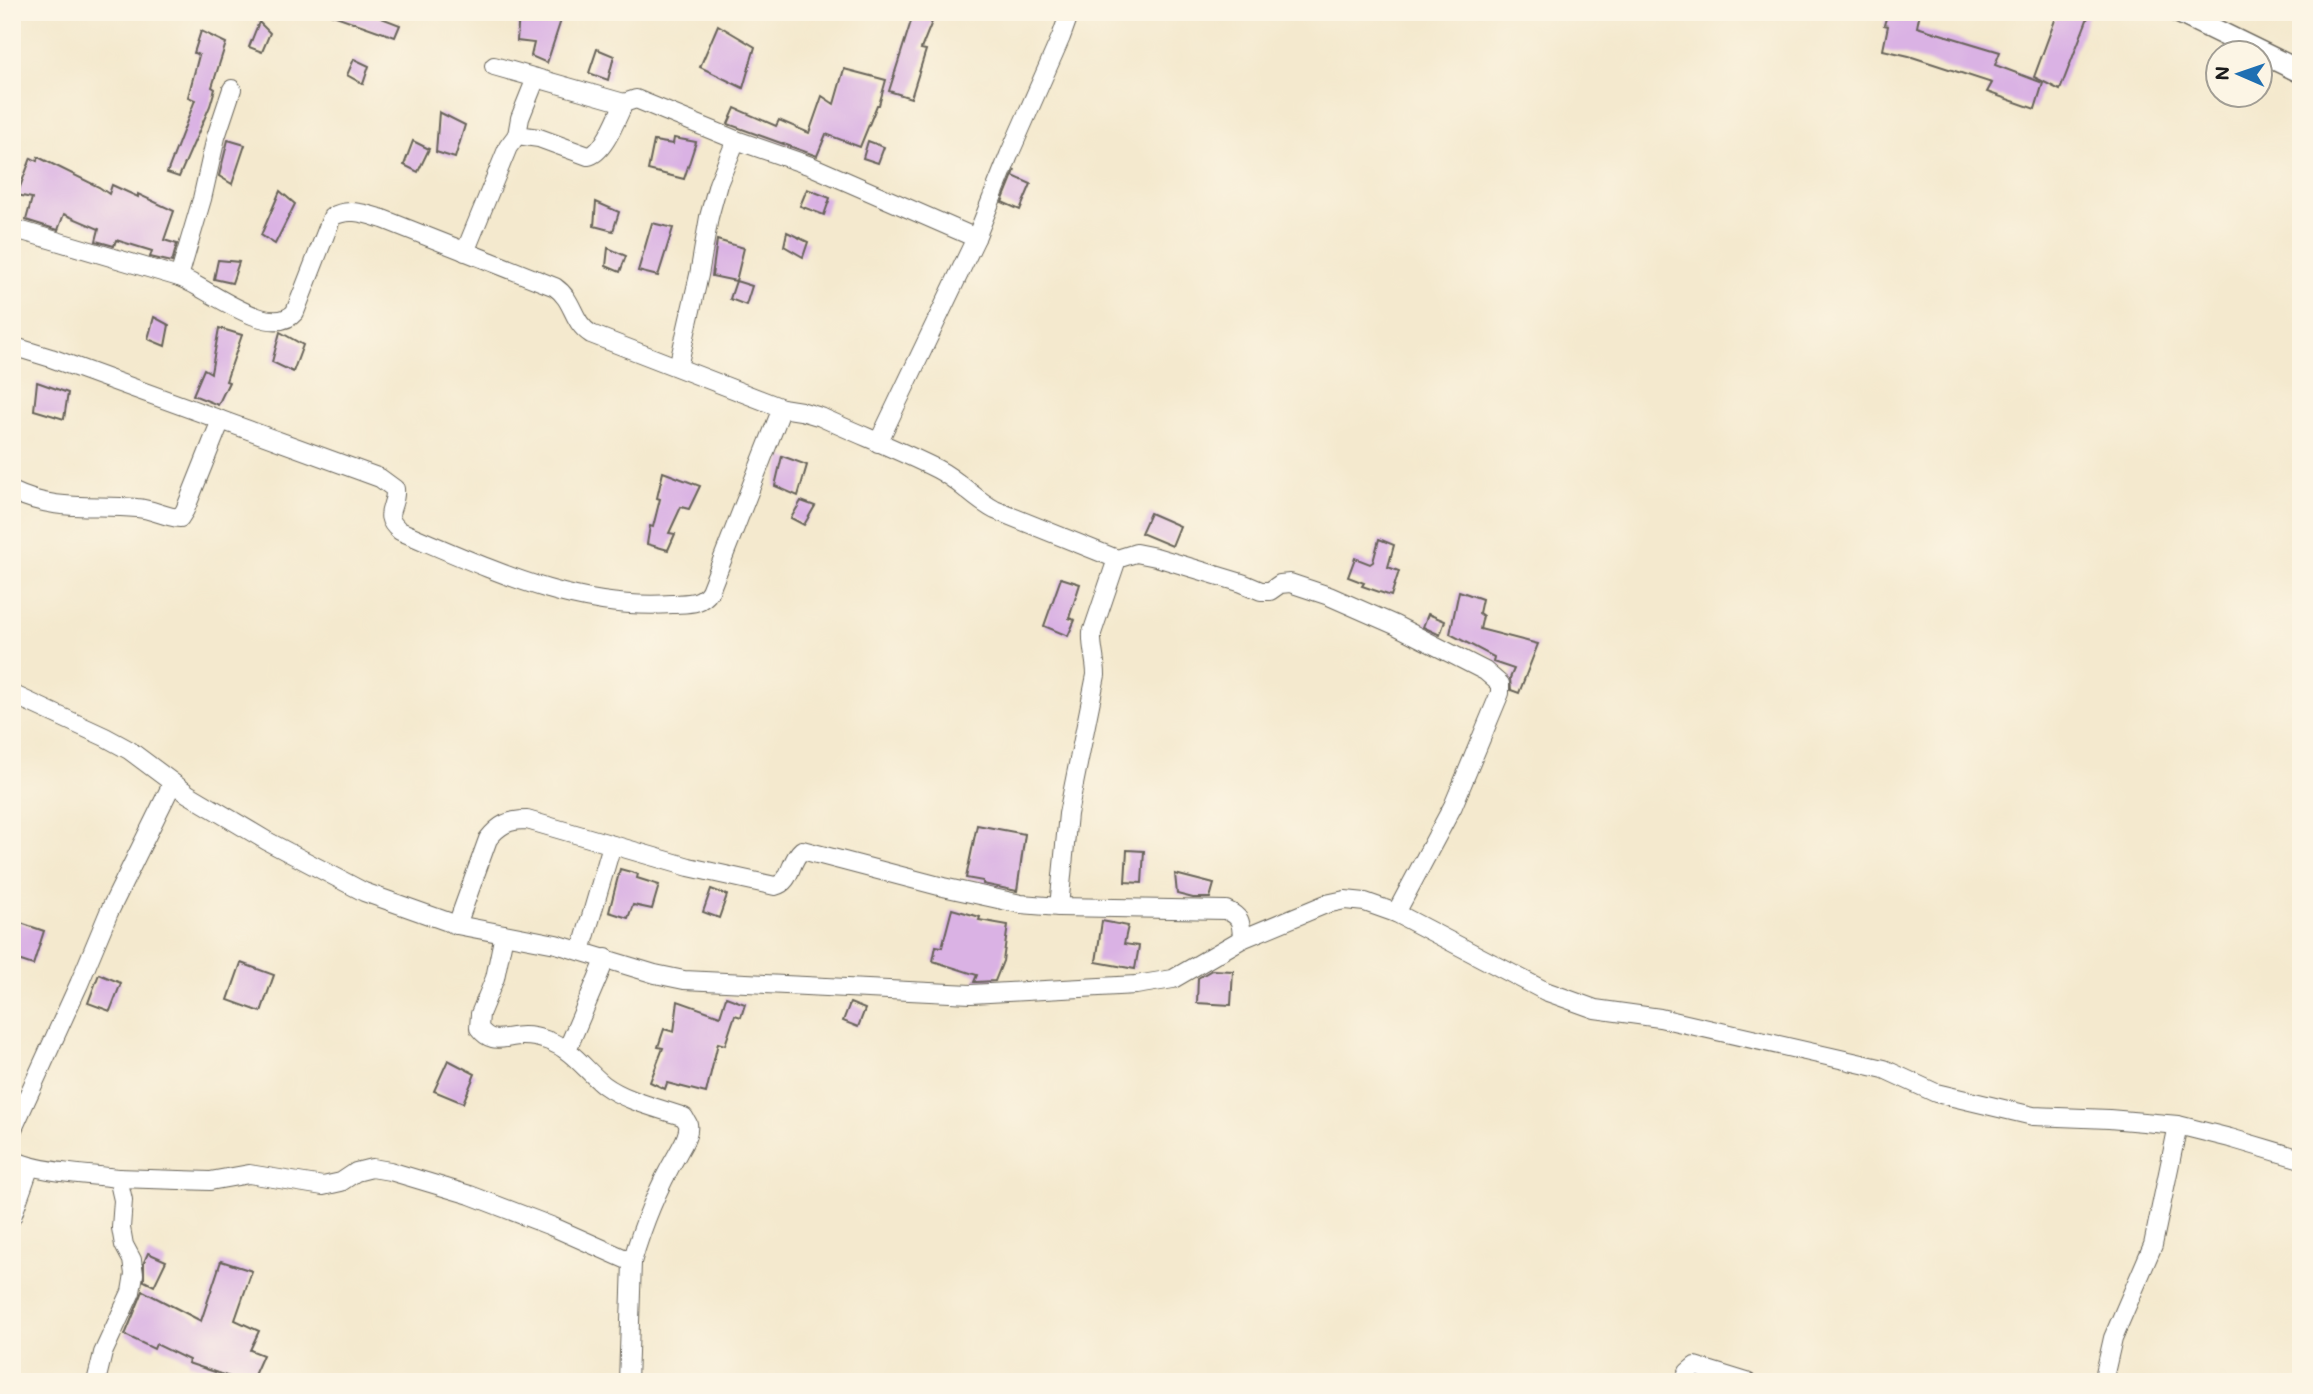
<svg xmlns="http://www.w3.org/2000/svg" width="2313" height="1394" font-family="Mali,sans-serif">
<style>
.building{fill:#dab2e4}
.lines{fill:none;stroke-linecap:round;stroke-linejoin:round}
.minor-casing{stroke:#68645a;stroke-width:20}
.tertiary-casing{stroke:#68645a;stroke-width:24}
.minor{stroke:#fff;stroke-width:18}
.tertiary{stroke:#fff;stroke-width:21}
</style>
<rect width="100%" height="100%" fill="#fcf5e5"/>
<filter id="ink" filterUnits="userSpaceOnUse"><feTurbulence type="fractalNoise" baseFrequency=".0143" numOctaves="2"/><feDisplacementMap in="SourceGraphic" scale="14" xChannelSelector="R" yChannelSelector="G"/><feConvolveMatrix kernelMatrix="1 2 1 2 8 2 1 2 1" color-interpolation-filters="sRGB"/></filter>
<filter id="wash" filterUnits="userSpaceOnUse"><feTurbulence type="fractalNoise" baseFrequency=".00686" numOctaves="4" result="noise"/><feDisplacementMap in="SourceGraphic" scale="28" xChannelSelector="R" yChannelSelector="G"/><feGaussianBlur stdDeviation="1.57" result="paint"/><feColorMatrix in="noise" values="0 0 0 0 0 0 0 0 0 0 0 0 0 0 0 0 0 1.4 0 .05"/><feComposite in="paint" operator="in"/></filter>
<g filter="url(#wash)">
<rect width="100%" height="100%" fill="#f4e9ce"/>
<g id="blocks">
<g class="building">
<polygon points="331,12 366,12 400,25 395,37 330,14"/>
<polygon points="519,12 562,17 547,63 531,56 534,43 517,41"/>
<polygon points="914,12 936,12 921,49 926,50 911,98 889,91"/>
<polygon points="1888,12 1920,12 1917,27 2000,52 1995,65 2043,83 2035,109 1987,92 1992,83 1909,56 1883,50 1888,26 1884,25"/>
<polygon points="2058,12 2090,12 2060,90 2034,77"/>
<polygon points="259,22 270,33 262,52 249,47"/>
<polygon points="718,25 755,47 743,88 700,67"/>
<polygon points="201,31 226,43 212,87 215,89 210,106 179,177 167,173 195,100 188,97 199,55 194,53"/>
<polygon points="597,49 614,56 608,80 589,73"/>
<polygon points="354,59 369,66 363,84 347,75"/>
<polygon points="844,69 886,80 879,105 877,105 860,147 826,134 817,156 728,124 735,108 776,126 779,120 809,133 822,96 834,104"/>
<polygon points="439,112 465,125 455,158 436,152"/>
<polygon points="674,138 696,142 684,179 648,170 654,141 673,144"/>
<polygon points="228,140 245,145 232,184 219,176"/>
<polygon points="413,141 429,149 418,172 404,165"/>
<polygon points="868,141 884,147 878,163 863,158"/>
<polygon points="38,157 99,187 109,194 112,185 138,197 138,194 174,211 164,240 177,244 172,262 150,257 152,251 116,240 114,246 96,241 99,229 64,214 58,230 26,220 32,198 17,195 31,158 37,161"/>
<polygon points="1015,170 1013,176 1031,184 1020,210 1002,202"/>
<polygon points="807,189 830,198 824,215 800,206"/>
<polygon points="280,191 295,204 275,244 261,235"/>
<polygon points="596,202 619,212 613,231 594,226"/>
<polygon points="652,223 673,228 658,276 638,271"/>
<polygon points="787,232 808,242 803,257 784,246"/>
<polygon points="717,240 744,248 736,281 712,276"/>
<polygon points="608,248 626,256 620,272 606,266"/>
<polygon points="218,260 239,262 232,283 214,279"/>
<polygon points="736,281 752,286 746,305 730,299"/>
<polygon points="154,317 169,325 165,346 148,339"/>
<polygon points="219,328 242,335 226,381 229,382 218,405 193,395 204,369 211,373"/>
<polygon points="280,332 303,345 293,372 272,362"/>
<polygon points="37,382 68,393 64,419 34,410"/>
<polygon points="782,456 807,465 798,496 775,486"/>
<polygon points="663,472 700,486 689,509 681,507 669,533 675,534 668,550 647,544 650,526 653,527 660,499 657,498"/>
<polygon points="801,501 815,506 804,525 791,518"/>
<polygon points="1150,513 1180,526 1172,546 1141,533"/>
<polygon points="1379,539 1394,545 1388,567 1399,571 1391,596 1362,586 1364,583 1348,577 1355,558 1370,564 1373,562"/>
<polygon points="1061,578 1080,584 1069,618 1075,620 1068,636 1044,626"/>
<polygon points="1459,591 1482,599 1479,613 1483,616 1480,629 1538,644 1519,693 1511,690 1510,678 1514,669 1493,662 1494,657 1450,634"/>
<polygon points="1428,614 1445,621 1440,635 1423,627"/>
<polygon points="977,825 1025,834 1017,891 983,884 983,881 966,878"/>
<polygon points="1127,850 1144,851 1142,883 1125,882"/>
<polygon points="620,869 638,874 637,878 659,885 652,909 633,905 628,918 609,912"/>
<polygon points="1175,874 1214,884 1210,898 1193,898 1177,894"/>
<polygon points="711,889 727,895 719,918 703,912"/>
<polygon points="952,909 980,917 979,920 1008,925 1003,961 995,981 976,982 974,982 977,975 933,961 936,946 942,947"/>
<polygon points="12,920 44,931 33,965 12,958"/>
<polygon points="1102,921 1128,926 1124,944 1139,946 1135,969 1096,962"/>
<polygon points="241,963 274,975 261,1012 228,1000"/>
<polygon points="1212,970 1233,971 1231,1005 1197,1003 1198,978"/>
<polygon points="99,974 121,983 110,1011 88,1003"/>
<polygon points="726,997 745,1004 741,1017 735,1015 725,1045 718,1043 706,1093 667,1083 665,1089 650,1082 663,1048 658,1047 664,1029 674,1032 678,1001 720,1016"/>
<polygon points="850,1003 865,1009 858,1027 843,1021"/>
<polygon points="448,1060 475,1074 463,1103 434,1091"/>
<polygon points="148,1253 166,1261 154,1286 144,1281 144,1262"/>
<polygon points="221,1261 252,1271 235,1320 259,1331 250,1350 263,1355 251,1382 228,1382 230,1377 188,1363 189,1360 156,1344 154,1349 125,1335 143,1291 201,1321"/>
</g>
</g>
</g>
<g filter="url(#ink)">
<use href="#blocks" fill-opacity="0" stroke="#68645a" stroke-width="2"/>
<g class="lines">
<defs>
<g id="minor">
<polyline points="494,66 624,103"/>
<polyline points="517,135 520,118 536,78"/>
<path d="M12,228L179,277C205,286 271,341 295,312L332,217C348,207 366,214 383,219L555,287C575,301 571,321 591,334L782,408L801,411L821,417C860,435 899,450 937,469C959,480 974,499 995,510L1117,559L1092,633C1091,647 1096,660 1096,675L1068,814L1059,907"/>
<path d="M465,252L508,147L517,135L539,138L588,156C604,154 617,117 624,103L636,99L736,140L811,166L976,238"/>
<polyline points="179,277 202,199 216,137 232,89"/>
<path d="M12,346L51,358L380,478L395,489C397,508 380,514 400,531C488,568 574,611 672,604C688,603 701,605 710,591L782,408"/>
<polyline points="678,367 699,275 709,217 718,184 736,140"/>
<polyline points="878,443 976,238 1009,155 1061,37 1070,12"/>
<path d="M12,491C55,512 92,504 137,508C153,509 164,517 180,518L185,510L221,420"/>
<polyline points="1117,559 1136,553 1156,557 1242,583 1261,591 1270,591 1280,584 1290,583 1329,596 1395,625 1485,671 1500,684 1500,693 1453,806 1396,913"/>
<polyline points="12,694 105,737 129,750 188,794 267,841 364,892 457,925 556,944 655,974 684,980 971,994 1136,985 1173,979 1242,939 1326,904 1345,900 1365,902 1396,913 1545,991 1595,1009 1660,1018 1884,1069 1936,1093 2033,1116 2109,1119 2178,1125 2230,1138 2301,1159"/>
<path d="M457,925L488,839C499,825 508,820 527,820L689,867L775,886C792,882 789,861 802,850L943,887L1021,904L1059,907L1226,910C1242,917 1241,923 1242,939"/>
<path d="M504,934L495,978L480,1014L479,1028C492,1046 504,1036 523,1036C532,1036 541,1038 549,1041C573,1050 585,1070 604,1085C626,1101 658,1108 684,1117L688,1124C690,1135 682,1145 677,1155C657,1189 643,1224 632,1262"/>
<polyline points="581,951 612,845"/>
<polyline points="567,1050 606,958"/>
<polyline points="12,1131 79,984 109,912 172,784"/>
<path d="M12,1158C28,1172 95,1175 118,1178L123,1200L121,1228L124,1245L132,1260L134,1274L131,1292L103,1353L96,1382"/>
<polyline points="118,1178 210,1181 249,1174 323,1186 341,1182 356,1172 372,1168 390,1171 470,1195 551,1226 632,1262 628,1382"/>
<polyline points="12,1217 30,1166"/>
<polyline points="1684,1382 1688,1372 1695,1366 1747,1382"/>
<polyline points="2103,1382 2113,1338 2153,1245 2178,1125"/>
</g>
<polyline id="tertiary" points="2178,12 2301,72"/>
</defs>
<use href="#minor" class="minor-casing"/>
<use href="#tertiary" class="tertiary-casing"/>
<use href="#minor" class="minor"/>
<use href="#tertiary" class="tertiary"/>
</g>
</g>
<rect width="2313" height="1394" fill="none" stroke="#fcf5e5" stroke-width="42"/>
<g transform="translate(2239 74) rotate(272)"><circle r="33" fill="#fcf5e5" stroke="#a29e95" stroke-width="2"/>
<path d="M0-5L12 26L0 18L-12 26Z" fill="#1f6fb2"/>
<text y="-10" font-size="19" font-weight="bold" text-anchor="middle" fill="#1c1c1c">N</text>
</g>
</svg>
